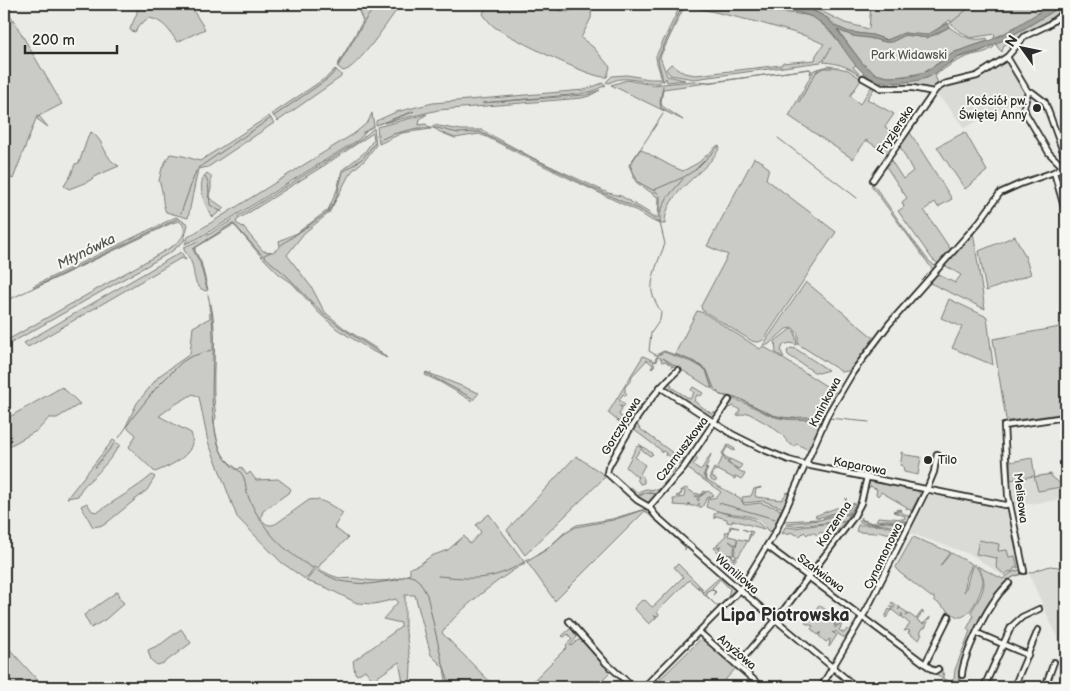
<svg xmlns="http://www.w3.org/2000/svg" width="1070" height="691" font-family="'Balsamiq Sans',sans-serif">
<style>
.built{fill:#dadad6}
.green{fill:#cacac7;stroke:#7a7a79;fill-rule:evenodd}
.water{fill:#a1a19e;stroke:#727270}
.lines{fill:none;stroke-linecap:round;stroke-linejoin:round}
.stream{stroke:#727270;stroke-width:1}
.minor-casing{stroke:#2b2b2b;stroke-width:8}
.minor{stroke:#f6f6f2;stroke-width:4.5}
.poi-dot{fill:#2b2b2b;stroke:#f6f6f2;stroke-width:2}
.labels{text-anchor:middle;stroke-width:4;stroke-linejoin:round;paint-order:stroke}
.park-label{font-size:12px;fill:#535352;stroke:#f6f6f2}
.poi-label{font-size:12px;fill:#2b2b2b;stroke:#f6f6f2;text-anchor:end}
.street-label{font-size:12px;fill:#2b2b2b;stroke:#f6f6f2}
.water-label{font-size:14px;font-style:italic;fill:#545453;stroke:#f6f6f2}
.district-label{font-size:18px;font-weight:bold;fill:#2b2b2b;stroke:#f6f6f2}
</style>
<rect width="100%" height="100%" fill="#eaeae6"/>
<filter id="ink" filterUnits="userSpaceOnUse"><feTurbulence type="fractalNoise" baseFrequency=".02" numOctaves="2"/><feDisplacementMap in="SourceGraphic" scale="10" xChannelSelector="R" yChannelSelector="G"/><feConvolveMatrix kernelMatrix="1 2 1 2 8 2 1 2 1" color-interpolation-filters="sRGB"/></filter>
<g filter="url(#ink)">
<g class="built">
<polygon points="1005,60 1026,94 1023,105 1020,107 1010,102 1008,106 964,128 949,107 936,94 940,88 948,85 975,80"/>
<polygon points="1051,473 1052,477 1066,487 1066,499 1013,506 1010,480"/>
<polygon points="932,494 1005,509 1007,511 1020,570 1011,573 1005,577 972,555 910,533 929,496"/>
<polygon points="1050,567 1066,569 1066,657 1029,574"/>
</g>
<g class="green">
<polygon points="4,4 62,104 39,116 48,127 37,119 39,116 37,116 13,179 4,175"/>
<path d="M139,4H189L205,29L177,42C170,31 163,20 149,18L139,25L135,32L131,31L130,29L137,13V8Z"/>
<path d="M365,4H401C391,17 357,70 343,71L337,66L363,21L358,9Z"/>
<path d="M489,4H504L523,8L545,7L567,12L574,9L580,4H592L591,18L581,38L593,47L610,67L607,77C593,80 512,38 496,28C491,25 487,19 483,14L486,6Z"/>
<path d="M681,4H744L762,10L806,15L815,18L834,35L856,65L853,67L864,79C853,68 839,63 823,62L825,60L824,59L821,62L694,79L670,75L666,69L671,64L684,73L696,75L781,65L782,63L815,60L816,55L824,44L806,36L761,23L685,5L660,57L667,76L685,80L667,82L666,78L664,81L660,80V83C642,84 626,73 609,83L606,82L612,76L627,75L649,79H661C660,69 656,64 656,56Z"/>
<polygon points="784,4 807,4 845,23 869,29 871,4 947,4 951,10 959,4 1053,4 1012,30 994,38 995,34 970,38 954,27 950,20 929,35 921,36 904,33 888,40 872,35 849,32 835,26 829,19 811,9"/>
<polygon points="1065,4 1066,4 1066,10 1021,37 1010,50 1010,43 1004,45 1002,52 998,48 996,43 1025,28"/>
<path d="M949,27C962,36 971,42 987,38L988,41L955,52L923,73L897,77H883L876,74L863,64L837,29L853,36L869,38L886,42H892L905,35L921,37L935,35Z"/>
<path d="M993,45L994,47C986,53 981,53 972,55C957,60 946,67 935,76L938,83L932,90L915,86L882,87L874,83L895,86L897,82L927,78L957,58L979,52Z"/>
<polygon points="829,66 848,70 860,78 861,80 850,96 860,104 872,86 875,87 867,99 894,114 885,127 900,138 889,155 866,140 853,159 789,116 814,70"/>
<polygon points="335,69 341,74 341,77 278,121 272,114 327,77"/>
<polygon points="809,69 663,89 661,102 662,106 683,120 611,85 627,80 653,85 693,81 711,82 810,69 812,71 810,74 811,70"/>
<polygon points="603,83 606,85 593,91 580,94 482,103 585,95 600,90 589,96 582,98 438,110 384,123 413,112 414,111 376,125 376,121 396,112 433,103 584,90"/>
<polygon points="372,113 374,126 362,133 367,131 358,140 199,238 185,244 188,237 355,133 368,122"/>
<polygon points="427,114 420,119 419,125 426,124 431,129 402,133 379,144 377,127"/>
<path d="M269,116L274,123L208,167L198,169L188,218L166,212C161,202 164,191 159,181L162,168L170,154L183,156L200,161Z"/>
<path d="M433,125L461,130H482L533,158L608,193L621,196L658,218L659,198L636,182L629,165L640,149L671,166L683,171L698,163L718,145L720,147C708,173 664,191 665,224C655,225 646,216 637,211C587,187 536,163 487,137L479,134L455,138L440,132L434,128Z"/>
<path d="M374,128L376,145L365,160L355,168L349,175L329,213L304,233L287,255L312,288L323,309L327,314L344,328L380,351L387,358L374,352L337,329L319,313L292,283L279,274L260,255L236,227L233,225L195,248V251L201,262L208,290L206,291C193,287 195,275 192,264C190,259 187,254 184,250V247L200,240L359,141ZM373,133L374,139L364,153L342,170L337,190L328,210L297,233L279,241L280,247L273,252L263,251L243,227L236,223L237,220L328,163Z"/>
<polygon points="909,131 952,199 938,207 935,202 924,210 951,250 939,264 933,260 898,211 904,207 902,202 907,198 885,165 890,159 903,179 913,171 899,145"/>
<path d="M91,132C105,140 104,160 119,166L98,175L87,182L69,189L64,186L71,175L75,164L79,163L89,134Z"/>
<polygon points="965,132 987,171 965,189 937,147"/>
<path d="M754,158L763,162V164L769,168L766,179L836,232L765,338C761,342 758,343 752,341L702,310L701,306L728,255L707,246Z"/>
<path d="M207,173L211,176V189L208,197L224,208L213,217C205,207 195,183 207,173Z"/>
<polygon points="873,184 909,235 928,260 936,267 933,270 871,185"/>
<path d="M176,217L188,224L184,241L171,252L4,347V342L173,246C182,240 190,229 179,221L172,223L35,288L33,286Z"/>
<polygon points="973,232 985,309 930,283 937,274 955,283 961,275 944,265"/>
<polygon points="1015,236 1025,256 1031,274 986,291 979,251"/>
<polygon points="181,252 186,260 181,258 28,347 24,343"/>
<polygon points="806,282 875,339 852,370 842,372 798,344 798,334 793,328 786,329 768,345 763,345"/>
<polygon points="949,299 987,317 993,365 952,348 962,327 941,318"/>
<path d="M211,304C219,341 210,380 216,418L214,421C216,441 219,457 237,470L241,467L247,475L250,472L256,480L278,479L290,488L291,490L288,493L263,511L261,518C265,525 270,527 277,523L309,500C320,497 334,507 343,513L334,527L348,538L323,561L318,568C323,571 329,575 336,577C344,580 352,577 359,579C376,582 395,582 410,574V568L420,564L431,556L448,550L464,536L470,544L481,532L476,525L489,514L525,563C500,578 458,609 442,633L495,687H447L444,668L431,655L415,595H405V626L411,665L410,687H404L399,662L373,680L365,670L357,675L355,673L353,661L401,627V623L383,619L398,602L396,599L374,604L357,603L325,587L306,581L317,568L314,567L309,576L305,579L281,562L237,517L216,461L208,442L199,397L193,394L174,405L159,416L191,433C199,454 170,466 155,472L129,447L136,435L126,426L137,403L159,376L190,354L193,327L210,318L209,305Z"/>
<polygon points="697,311 704,313 760,349 763,346 837,393 824,416 787,418 773,415 740,399 721,395 714,388 707,370 692,361 675,354"/>
<polygon points="1060,327 1061,344 1066,344 1066,413 1009,421 1006,419 993,339"/>
<polygon points="791,329 795,332 797,345 790,343 783,345 781,351 784,358 776,353 775,341"/>
<polygon points="791,348 796,349 828,370 819,373 814,372 788,355 787,351"/>
<polygon points="664,352 694,363 706,370 712,389 663,358 677,367 673,370 675,368 673,366 671,368 672,366 665,361 663,362 661,361 662,359 658,357 656,360 657,362 655,361 653,363 655,365 651,369 653,365 647,360 631,377 632,379 625,387 625,392 627,394 626,396 623,394 619,400 625,404 623,407 618,405 622,408 619,415 622,417 621,420 627,424 640,405 638,403 640,403 642,405 627,428 608,413 643,356 654,361 658,355"/>
<polygon points="426,372 479,393 472,401 440,382 427,376 425,375"/>
<polygon points="669,382 672,385 671,387 690,399 694,393 691,390 693,387 703,393 701,396 697,395 694,401 712,414 714,412 716,414 714,418 711,417 711,419 665,389 668,389 666,386"/>
<polygon points="62,387 80,404 57,418 49,418 38,430 4,449 4,420"/>
<path d="M732,399C747,402 759,411 772,416C789,422 807,419 824,418L809,450L797,444L794,446C786,443 786,438 780,433C771,425 758,419 748,413L737,416L740,410L733,406L731,408L728,405Z"/>
<polygon points="637,423 639,428 681,459 682,458 685,460 680,467 680,465 667,454 665,456 666,453 663,451 661,453 661,450 634,430 632,431"/>
<path d="M113,440L120,445C114,453 109,461 102,468C95,478 82,484 78,496L67,498Z"/>
<polygon points="639,444 653,454 650,456 641,449 635,457 645,465 640,474 644,479 644,483 640,484 637,479 638,476 637,477 626,467 637,446 643,448"/>
<polygon points="728,445 735,449 734,451 727,447 723,455 729,459 729,461 730,459 742,465 739,469 729,464 728,461 727,462 727,463 745,474 742,479 735,476 735,479 718,470 715,470 711,476 717,480 715,482 711,480 710,476 714,468 717,470 723,456 726,461 722,453"/>
<polygon points="901,452 906,455 921,457 918,475 904,472 903,466 900,465 902,456"/>
<path d="M711,454L706,468L708,469L705,474L707,480L704,476L707,470L705,468L706,470L703,475L705,479L740,498L744,505L760,503L778,508L779,510L781,509L773,530L768,532V530L766,529C761,514 738,515 726,513C719,512 712,509 706,507L708,499L717,497L721,492L687,468L696,457L698,459L693,465L701,470Z"/>
<polygon points="576,456 606,476 525,555 507,530"/>
<polygon points="1032,458 1035,477 1051,474 1051,476 1062,485 1061,487 1038,491 1034,476 1010,480 1010,462"/>
<polygon points="675,468 674,470 676,472 678,470 651,502 650,501 647,503 638,497 645,493 656,494 646,492 637,496 629,489 631,487 637,492 646,489 658,490 672,474 671,472"/>
<path d="M152,475L155,477L147,490L104,525L93,527L81,506L87,503L92,511L98,512C116,499 136,489 152,475Z"/>
<polygon points="869,481 918,491 920,494 911,512 911,510 907,508 906,509 907,507 881,492 878,496 876,494 877,489 873,488 871,486 869,488 867,488"/>
<polygon points="761,487 761,488 756,489 755,495 756,497 782,500 787,492 789,493 783,508 763,501 743,503 742,497 751,496 754,489"/>
<polygon points="686,488 695,494 696,493 701,495 704,491 706,492 701,496 695,496 698,497 697,500 699,501 699,497 708,491 714,495 707,498 702,507 699,507 699,503 697,506 690,506 689,503 688,506 674,505 673,499 676,499 677,495 678,496 682,492 681,490 682,493 678,498 684,497 685,491 682,490"/>
<polygon points="846,498 846,509 849,510 853,503 855,504 846,521 795,526 786,525 787,523 820,520 839,514 849,515 850,512 839,511 818,518 815,516 836,508 844,508"/>
<polygon points="646,509 688,547 685,550 685,547 645,511 555,601 527,562 547,549 564,534 576,527 613,520"/>
<path d="M899,509L902,510L899,511L909,516L902,530L901,531C889,521 873,527 859,522L861,517V520L872,524L887,522L905,524V521L886,520L876,521L878,517L904,519L905,516L893,512L899,511H893Z"/>
<path d="M718,511C733,518 754,513 764,529L733,520L732,523L727,522V519L716,516L714,519V514Z"/>
<polygon points="838,522 844,522 834,536 832,534 834,532 827,532 825,535 821,532 817,535 814,533 809,533 807,535 804,532 800,536 790,532 788,535 784,533 782,534 785,527 795,528"/>
<path d="M858,525C868,525 895,524 900,533L895,544L892,543L896,535L877,531L876,533L858,532L856,531Z"/>
<polygon points="730,526 739,528 731,527 728,536 737,538 737,542 738,539 748,541 750,532 742,529 753,532 738,557 734,555 737,542 735,545 729,541 735,546 733,555 725,554 733,556 733,560 735,557 737,558 730,566 728,561 714,548 716,546 721,550 719,548 722,544 719,547 717,545 726,535 725,532 729,532"/>
<path d="M913,537L950,552L940,566L951,553L972,564L967,576L964,592C969,584 968,573 974,564L975,565C977,569 982,574 983,579C984,588 970,619 959,617C953,616 941,605 934,600V597H931L899,572L896,567Z"/>
<polygon points="979,540 999,544 998,551 1007,550 1009,557 1015,556 1018,568 1015,567 1013,571 1008,572 1005,575 996,567 997,557 996,558 976,554"/>
<polygon points="678,564 703,589 697,586 703,592 720,577 735,590 728,596 730,589 720,579 712,588 716,592 713,595 715,592 712,589 707,591 706,595 716,605 720,605 718,607 689,580 657,612 659,615 656,617 654,615 656,618 649,624 634,608 642,600 644,601 645,600 652,607 655,605 683,577 674,567"/>
<path d="M977,566L1003,579L1011,573L1020,570L1021,574C992,581 970,636 961,662L963,664L961,670L959,687H953L933,672H938L940,667L942,668V675L943,673L945,674L943,675V679L951,681L954,679L955,670L970,631L967,629L973,617L971,612C981,595 991,584 977,566Z"/>
<polygon points="118,591 119,598 124,603 106,619 91,628 84,615"/>
<polygon points="892,602 900,607 898,610 900,608 908,613 906,616 909,614 916,619 922,611 924,613 922,613 917,620 923,624 930,617 925,628 923,628 920,633 922,634 919,640 908,633 910,631 908,630 904,631 910,624 902,617 903,615 901,613 902,615 901,617 892,610 886,618 885,617 889,609 890,610 892,609 890,606 893,608 895,607 891,604"/>
<polygon points="819,605 829,612 827,616 830,615 832,618 830,613 841,622 836,626 834,622 835,628 845,620 839,630 844,633 847,629 850,631 845,638 838,634 836,631 834,633 832,632 837,635 829,647 830,639 826,642 819,636 821,632 818,635 811,629 813,626 805,623 812,613 815,615 813,613"/>
<polygon points="571,628 577,637 570,645 571,646 578,640 581,640 610,672 595,687 535,687 531,683 567,647 566,645 572,639 568,634 564,637 562,636"/>
<polygon points="181,629 191,643 164,663 157,665 151,660 148,650 161,644"/>
<polygon points="702,638 736,668 725,680 728,683 725,687 652,687"/>
<polygon points="4,643 42,685 39,687 4,687"/>
</g>
<path class="water" d="M744,4H784L807,8L824,16L835,26L849,32L872,35L887,40L904,33L927,35L948,23L949,27L927,38L905,35L892,42H886L869,38L853,36L837,30L863,64L876,74L888,77L911,76L927,71L955,52L991,40L1005,33L1053,4H1065C1039,20 1013,36 985,49C977,53 968,53 959,57C949,62 941,70 931,76C918,83 885,85 872,79C847,65 840,32 814,18C793,7 766,14 744,4Z"/>
<g class="lines">
<g class="stream">
<polyline points="948,25 974,4"/>
<polyline points="825,58 831,48"/>
<polyline points="338,66 367,17 379,4"/>
<polyline points="817,72 823,68 832,68"/>
<path d="M663,81C662,74 658,62 658,58L683,5"/>
<polyline points="663,86 660,102 661,108 666,111"/>
<polyline points="799,102 818,69"/>
<polyline points="274,116 329,78 336,70"/>
<polyline points="778,138 857,198"/>
<polyline points="380,140 393,134 418,128 437,128 458,133 480,132 590,187 639,209 660,223"/>
<polyline points="198,168 271,118"/>
<polyline points="205,177 208,182 210,205 222,212"/>
<polyline points="654,190 684,177 695,170 719,146"/>
<polyline points="658,193 638,182 630,165 663,114"/>
<path d="M660,196V223L665,244C660,256 650,279 652,292C653,298 657,305 660,310"/>
<polyline points="181,213 196,171"/>
<polyline points="660,213 667,198 683,179"/>
<polyline points="281,245 327,213 336,199 343,172 363,158 375,143"/>
<polyline points="264,255 271,252"/>
<polyline points="929,283 936,274"/>
<polyline points="207,289 200,263 193,249 230,225 234,224 259,252 287,276 324,315 346,331 383,355"/>
<path d="M208,295C221,345 203,399 220,449C226,465 240,467 244,478C246,484 246,491 248,496C261,528 284,552 313,568"/>
<polyline points="918,296 927,285"/>
<polyline points="4,302 177,219"/>
<polyline points="661,312 660,320 651,333 649,351 656,355 664,351 695,362 706,370 713,389 720,395 740,399 771,415 783,418 823,418"/>
<polyline points="895,322 916,298"/>
<polyline points="886,333 892,325"/>
<polyline points="879,341 884,335"/>
<polyline points="426,373 472,398"/>
<polyline points="852,379 877,344"/>
<polyline points="850,383 829,418 869,422"/>
<polyline points="119,438 133,417 157,387 182,362 190,357 211,350"/>
<polyline points="95,467 114,444"/>
<polyline points="719,503 775,519"/>
<polyline points="823,518 839,512 850,514"/>
<polyline points="861,519 872,523 885,521 905,522"/>
<polyline points="785,521 819,519"/>
<polyline points="526,561 547,549 565,532 577,525 612,519 645,509"/>
<polyline points="318,571 339,581 354,583 369,584 397,580 407,575 414,577 420,582 427,595 442,661 449,682 448,687"/>
<polyline points="1029,573 1050,566 1066,568"/>
<path d="M438,576C473,579 492,582 524,562"/>
<polyline points="1007,582 1013,577 1022,574"/>
<polyline points="983,616 998,592"/>
<polyline points="958,687 959,670 962,663"/>
</g>
<defs>
<g id="minor">
<polyline points="1007,57 1028,92 1024,107 1026,114 1049,153 1063,167"/>
<polyline points="863,78 881,88 913,88 933,92"/>
<polyline points="1028,92 1032,92 1045,102 1066,160"/>
<polyline points="1054,172 1066,214"/>
<polyline points="873,180 936,89 944,84 977,76 1007,57 1025,36 1048,25 1066,11"/>
<path d="M678,370C646,399 628,431 608,468L607,473L637,500L649,507L656,516L740,590L856,687"/>
<polyline points="660,387 732,434 762,449 789,460 811,466 1005,505 1010,504"/>
<polyline points="649,507 684,467 729,400"/>
<polyline points="767,546 933,670 935,671 938,669"/>
<polyline points="1024,571 1008,495 1004,426 1066,417"/>
<polyline points="569,621 606,663 633,687"/>
<polyline points="699,632 762,687"/>
<polyline points="977,633 1028,655"/>
<polyline points="925,664 949,616"/>
<polyline points="737,665 776,620 853,518 861,503 867,477"/>
<path d="M962,675C962,660 983,617 992,604C997,596 1003,589 1009,583"/>
<polyline points="644,687 740,590 776,531 828,414 853,372 889,324 979,222 1000,193 1020,184 1054,172 1066,165"/>
<polyline points="821,687 867,609 927,489 934,472 937,454"/>
<polyline points="984,687 1011,627 1022,617 1039,609"/>
<polyline points="1014,687 1038,630"/>
<polyline points="1045,687 1054,662"/>
</g>
</defs>
<use href="#minor" class="minor-casing"/>
<use href="#minor" class="minor"/>
</g>
</g>
<g class="poi-dot">
<circle cx="1037" cy="108" r="5"/>
<circle cx="928" cy="460" r="5"/>
</g>
<g class="labels">
<g class="park-label">
<text x="909" y="59">Park Widawski</text>
</g>
<g class="poi-label">
<text x="1027" y="105">Kościół pw.<tspan x="1027" dy="14">Świętej Anny</tspan></text>
<text x="938" y="464" text-anchor="start">Tilo</text>
</g>
<g class="street-label">
<text transform="translate(895 130) rotate(-56)" y="4">Fryzjerska</text>
<text transform="translate(825 402) rotate(-62)" y="4">Kminkowa</text>
<text transform="translate(621 426) rotate(-59)" y="4">Gorczycowa</text>
<text transform="translate(682 449) rotate(-53)" y="4">Czarnuszkowa</text>
<text transform="translate(860 466) rotate(11)" y="4">Kaparowa</text>
<text transform="translate(1021 498) rotate(83)" y="4">Melisowa</text>
<text transform="translate(834 524) rotate(-56)" y="4">Korzenna</text>
<text transform="translate(883 556) rotate(-64)" y="4">Cynamonowa</text>
<text transform="translate(821 573) rotate(37)" y="4">Szałwiowa</text>
<text transform="translate(737 574) rotate(41)" y="4">Waniliowa</text>
<text transform="translate(737 652) rotate(41)" y="4">Anyżowa</text>
</g>
<g class="water-label">
<text transform="translate(86 251) rotate(-26)" y="5">Młynówka</text>
</g>
<g class="district-label">
<text x="785" y="621">Lipa Piotrowska</text>
</g>
</g>
<rect width="1070" height="691" fill="none" stroke="#f6f6f2" stroke-width="20"/>
<rect x="10" y="10" width="1050" height="671" fill="none" stroke="#2b2b2b" stroke-width="2" filter="url(#ink)"/>
<g transform="translate(1022 48) rotate(303)" stroke="#f6f6f2" stroke-width="4" paint-order="stroke">
<path d="M0-4L9 19L0 12L-9 19Z" fill="#2b2b2b"/>
<text y="-8" font-size="14" font-weight="bold" text-anchor="middle" fill="#2b2b2b">N</text>
</g>
<path d="M25 45v8h92v-8" fill="none" stroke="#2b2b2b" stroke-width="2.5"/>
<text x="32" y="45" font-size="15" fill="#2b2b2b" stroke="#f6f6f2" stroke-width="4" paint-order="stroke">200 m</text>
</svg>
